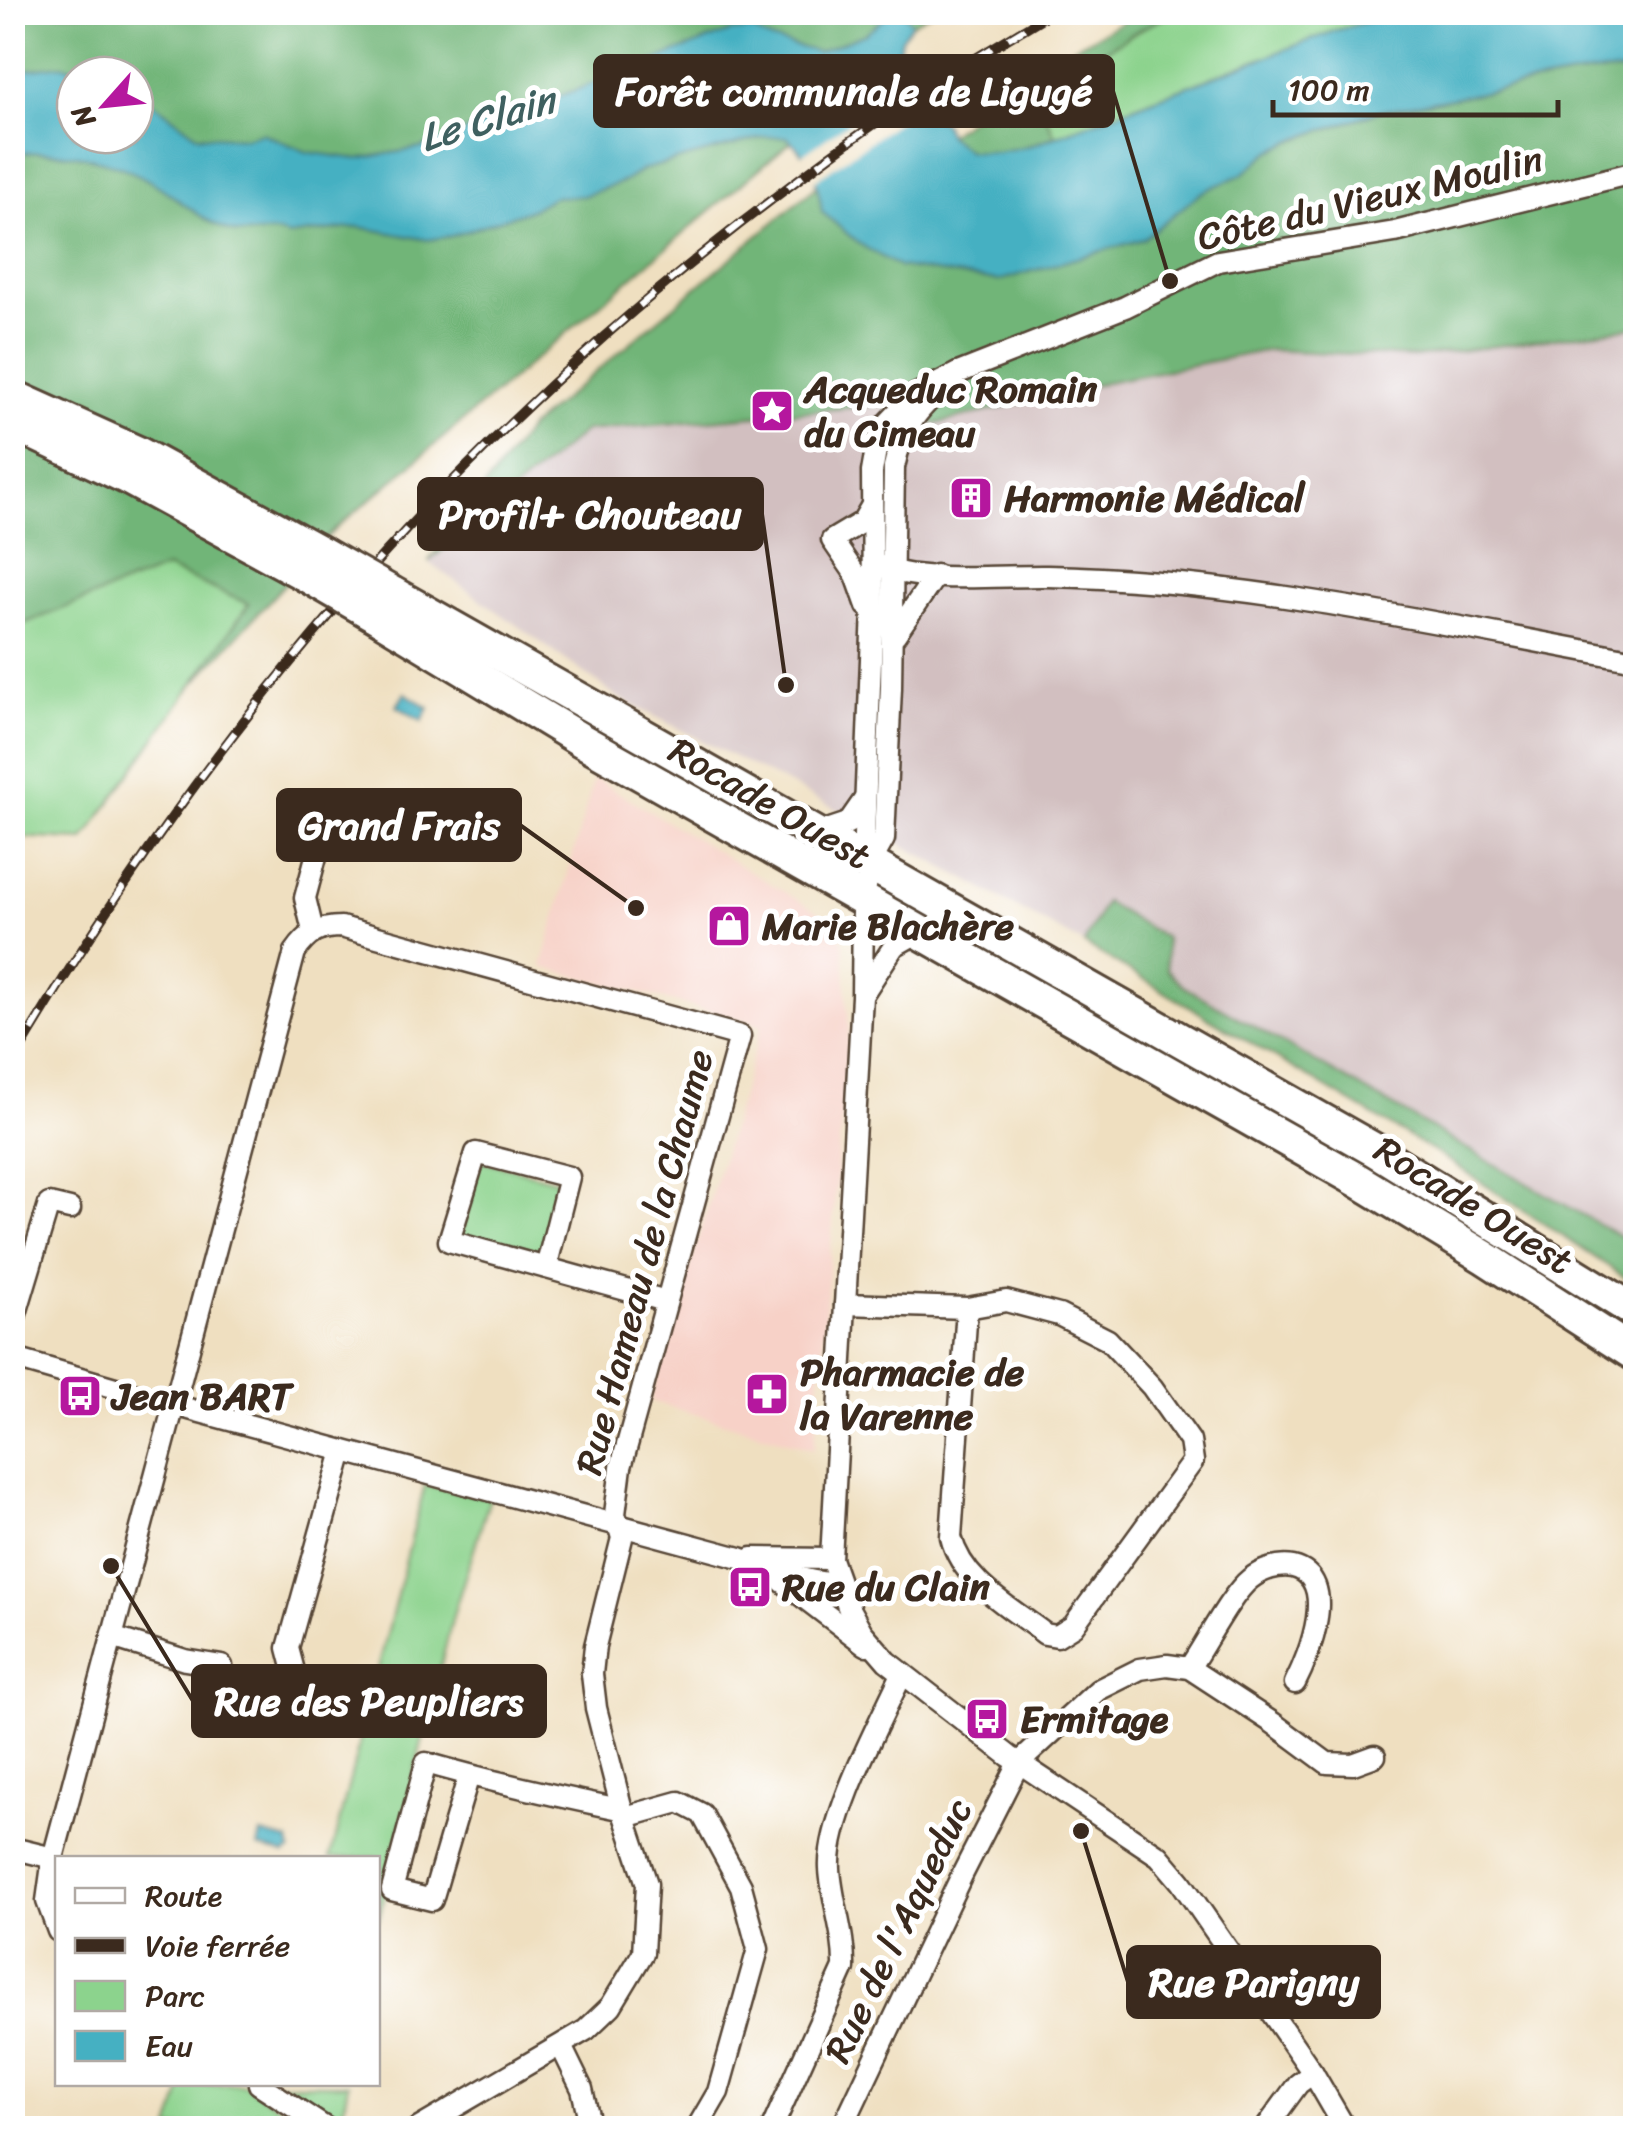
<svg xmlns="http://www.w3.org/2000/svg" width="1648" height="2141" font-family="Sriracha,sans-serif">
<style>
.built{fill:#f7d1c7}
.industrial{fill:#d2bfc0}
.green{fill:#8cd38d;stroke:#647e56;stroke-width:2.5}
.forest{fill:#71b578;stroke:#56704b;stroke-width:2.5;fill-rule:evenodd}
.water{fill:#45b0c2;stroke:#406d70;stroke-width:2.5}
.pier{fill:#efdfc0}
.lines{fill:none;stroke-linecap:round;stroke-linejoin:round}
.street-casing{stroke:#564536;stroke-width:25}
.primary-casing{stroke:#564536;stroke-width:38}
.street{stroke:#fff;stroke-width:20}
.primary{stroke:#fff;stroke-width:32}
.rail-casing{stroke:#3b2a1e;stroke-width:10}
.rail{stroke:#fff;stroke-width:6;stroke-dasharray:19;stroke-linecap:butt}
.primary-bridge-casing{stroke:#564536;stroke-width:38;stroke-linecap:butt}
.primary-bridge{stroke:#fff;stroke-width:32}
.labels{text-anchor:middle;stroke-width:10;stroke-linejoin:round;paint-order:stroke}
.street-label{font-size:38px;fill:#3b2a1e;stroke:#fff}
.poi-label{font-size:38px;font-weight:bold;fill:#3b2a1e;stroke:#fff;text-anchor:start}
.water-label{font-size:40px;font-style:italic;fill:#3f6060;stroke:#fff}
.leader{fill:none;stroke:#3b2a1e;stroke-width:4}
.callout-dot{fill:#3b2a1e;stroke:#fff;stroke-width:4}
.callout{fill:#3b2a1e;stroke:#3b2a1e;stroke-width:4}
.callout-label{font-size:40px;text-anchor:middle;font-weight:bold;fill:#fff}
</style>
<rect width="100%" height="100%" fill="#fff"/>
<filter id="ink" filterUnits="userSpaceOnUse"><feTurbulence type="fractalNoise" baseFrequency=".01" numOctaves="2"/><feDisplacementMap in="SourceGraphic" scale="20" xChannelSelector="R" yChannelSelector="G"/><feConvolveMatrix kernelMatrix="1 2 1 2 8 2 1 2 1" color-interpolation-filters="sRGB"/></filter>
<filter id="wash" filterUnits="userSpaceOnUse"><feTurbulence type="fractalNoise" baseFrequency=".0048" numOctaves="4" result="noise"/><feDisplacementMap in="SourceGraphic" scale="40" xChannelSelector="R" yChannelSelector="G"/><feGaussianBlur stdDeviation="2.25" result="paint"/><feColorMatrix in="noise" values="0 0 0 0 0 0 0 0 0 0 0 0 0 0 0 0 0 1.4 0 .05"/><feComposite in="paint" operator="in"/></filter>
<g filter="url(#wash)">
<rect width="100%" height="100%" fill="#efdfc0"/>
<polygon class="built" points="594,778 818,912 843,941 849,1029 814,1449 650,1401 762,1025 542,967"/>
<polygon class="industrial" points="1635,327 1635,1245 848,815 619,698 428,562 585,431 878,405 936,424 1111,381 1269,350 1415,357"/>
<g class="green">
<path d="M1177,13H1402L1337,30L1055,136L1039,101C1082,67 1125,31 1177,13Z"/>
<polygon points="166,568 249,604 84,840 13,837 13,628"/>
<polygon points="480,1160 560,1181 540,1259 460,1238"/>
<polygon points="425,1485 490,1498 454,1612 378,1921 378,1858 330,1858"/>
<polygon points="184,2084 244,2084 311,2128 170,2128"/>
<polygon points="273,2084 348,2084 340,2128 336,2128"/>
</g>
<g class="forest">
<path d="M13,13H930L912,24L808,115L792,141L331,533L190,688L249,604L166,568L13,628ZM75,75H135V135H75Z"/>
<path d="M1139,13H1177C1125,31 1082,67 1039,100L1055,136C1032,145 992,160 967,150C961,147 953,140 947,135L1074,47Z"/>
<polygon points="1635,71 1635,327 1415,357 1269,350 1111,381 936,424 878,405 585,431 428,562 529,428 818,185 1015,234 1380,111 1590,73"/>
<polygon points="1105,902 1165,938 1167,970 1183,986 1635,1245 1635,1284 1443,1157 1084,944"/>
</g>
<g class="water">
<path d="M1402,12L1636,13L1635,71L1590,73L1380,111L1296,139L1269,152L1243,174L1202,192L1143,239L998,281L899,267L858,243L822,212C818,180 811,160 787,137H764L642,170L625,181L583,196L553,197L532,209L452,236L428,240L359,227L288,236C269,227 247,239 227,230C200,219 179,199 155,184C113,158 61,148 13,154L12,68L24,70L61,65L108,75H75V135H135V89L197,135L245,138L262,133L307,152L358,159L421,148L730,32L752,30L768,39L818,52L866,33L890,13H904L912,23L901,39L897,59L926,110L944,124L948,135L968,151L997,152L1032,145L1337,30Z"/>
<polygon points="405,693 429,708 422,721 397,706"/>
<polygon points="261,1834 289,1841 291,1850 285,1854 258,1847"/>
</g>
<polygon class="pier" points="912,78 926,102 813,182 800,156"/>
</g>
<g filter="url(#ink)">
<g class="lines">
<defs>
<g id="street">
<path d="M958,373C925,403 903,421 894,467L891,688L884,839L870,864L863,903L862,996L831,1559L848,1607L862,1632L887,1661L1009,1756L1159,1856L1181,1882L1313,2073L1345,2128"/>
<path d="M881,566C914,584 1006,575 1047,576C1246,579 1441,625 1636,660"/>
<polyline points="867,606 856,575 832,540 862,522 872,505"/>
<polyline points="895,635 936,575"/>
<polyline points="815,834 848,823 864,800"/>
<polyline points="870,864 864,835 873,609 872,472 877,444 888,423 915,395 958,373 1125,307 1218,261 1395,232 1636,172"/>
<polyline points="313,931 305,898 330,804 363,813"/>
<polyline points="863,994 894,946 917,933"/>
<polyline points="546,1268 569,1177 476,1153 449,1241 666,1301"/>
<path d="M845,1304L967,1308L1006,1301L1059,1315L1108,1340L1152,1387L1190,1441L1193,1461L1073,1626L1057,1636L1045,1634C1010,1607 962,1582 951,1537L967,1308"/>
<polyline points="12,1327 49,1204 70,1209"/>
<path d="M12,1358L174,1405L740,1558C773,1571 803,1581 837,1584"/>
<polyline points="752,1558 831,1559"/>
<polyline points="782,1581 866,1645"/>
<polyline points="112,1637 185,1660 222,1666"/>
<path d="M1189,1668C1205,1645 1231,1594 1250,1579C1261,1570 1279,1564 1293,1567C1340,1578 1309,1656 1295,1683"/>
<polyline points="294,1671 288,1648 343,1451"/>
<path d="M469,1775L432,1900L392,1890L426,1763C489,1781 551,1795 615,1808L621,1806"/>
<polyline points="625,1817 679,1802 702,1814 741,1886 758,1949 718,2092 697,2128"/>
<polyline points="12,1848 53,1858"/>
<path d="M58,1931L47,1901L53,1858L295,952C308,933 319,927 341,927L740,1036L621,1467L615,1514L622,1538L595,1646L592,1674L596,1708L621,1806L647,1884L643,1953L611,2006L586,2030L419,2128"/>
<polyline points="561,2046 582,2089 591,2128"/>
<polyline points="259,2084 326,2128"/>
<path d="M772,2128L844,1968C845,1934 832,1902 830,1869C827,1819 880,1722 902,1674"/>
<polyline points="842,2128 962,1875 1019,1763 1098,1690 1140,1669 1167,1665 1189,1668 1273,1723 1327,1763 1353,1764 1375,1756"/>
<polyline points="1266,2128 1298,2084 1313,2073"/>
</g>
<g id="primary">
<polyline points="12,396 136,452 323,554"/>
<polyline points="12,423 126,477 304,574"/>
<polyline points="392,593 1373,1149 1636,1312"/>
<polyline points="373,614 581,740 1359,1181 1484,1257 1636,1355"/>
</g>
</defs>
<use href="#street" class="street-casing"/>
<use href="#primary" class="primary-casing"/>
<use href="#street" class="street"/>
<use href="#primary" class="primary"/>
<defs>
<path id="rail" d="M12,1063C206,735 439,458 740,224C801,177 864,129 929,87C970,61 1011,37 1052,12"/>
</defs>
<use href="#rail" class="rail-casing"/>
<use href="#rail" class="rail"/>
<defs>
<g id="primary-bridge">
<polyline points="323,554 392,593"/>
<polyline points="304,574 373,614"/>
</g>
</defs>
<use href="#primary-bridge" class="primary-bridge-casing"/>
<use href="#primary-bridge" class="primary-bridge"/>
</g>
</g>
<defs>
<symbol id="sight-square" viewBox="-11 -11 22 22"><rect x="-9" y="-9" width="18" height="18" rx="4" fill="#b5179e" stroke="#fff"/><path d="M0-6L1.8-2.2L6-1.7L2.9 1.2L3.7 5.4L0 3.3L-3.7 5.4L-2.9 1.2L-6-1.7L-1.8-2.2Z" fill="#fff"/></symbol>
<symbol id="building-square" viewBox="-11 -11 22 22"><rect x="-9" y="-9" width="18" height="18" rx="4" fill="#b5179e" stroke="#fff"/><path d="M-4-6H4V6H1V3H-1V6H-4ZM-2.5-4.3h1.7v1.8h-1.7ZM.8-4.3h1.7v1.8H.8ZM-2.5-1h1.7V.8h-1.7ZM.8-1h1.7V.8H.8Z" fill="#fff"/></symbol>
<symbol id="shop-square" viewBox="-11 -11 22 22"><rect x="-9" y="-9" width="18" height="18" rx="4" fill="#b5179e" stroke="#fff"/><path d="M-5-2.5h2.3a2.7 3.5 0 0 1 5.4 0H5L5.5 6h-11ZM-1.5-2.5h3a1.5 2.3 0 0 0-3 0Z" fill="#fff"/></symbol>
<symbol id="pharmacy-square" viewBox="-11 -11 22 22"><rect x="-9" y="-9" width="18" height="18" rx="4" fill="#b5179e" stroke="#fff"/><path d="M-2-6h4v4h4v4h-4v4h-4v-4h-4v-4h4Z" fill="#fff"/></symbol>
<symbol id="bus-square" viewBox="-11 -11 22 22"><rect x="-9" y="-9" width="18" height="18" rx="4" fill="#b5179e" stroke="#fff"/><path d="M-5-6H5V4H4V6H2V4H-2V6H-4V4H-5ZM-3.5-4V0h7V-4ZM-3.5 1.2v1.5H-2V1.2ZM2 1.2v1.5H3.5V1.2Z" fill="#fff"/></symbol>
</defs>
<g fill-rule="evenodd">
<use href="#sight-square" x="747" y="386" width="50" height="50"/>
<use href="#building-square" x="946" y="473" width="50" height="50"/>
<use href="#shop-square" x="704" y="901" width="50" height="50"/>
<use href="#pharmacy-square" x="742" y="1369" width="50" height="50"/>
<use href="#bus-square" x="55" y="1371" width="50" height="50"/>
<use href="#bus-square" x="725" y="1562" width="50" height="50"/>
<use href="#bus-square" x="962" y="1694" width="50" height="50"/>
</g>
<g class="labels">
<g class="street-label">
<text transform="translate(1370 198) rotate(-13)" y="13">Côte du Vieux Moulin</text>
<text transform="translate(770 803) rotate(30)" y="13">Rocade Ouest</text>
<text transform="translate(1474 1205) rotate(32)" y="13">Rocade Ouest</text>
<text transform="translate(644 1262) rotate(-75)" y="13">Rue Hameau de la Chaume</text>
<text transform="translate(898 1930) rotate(-64)" y="13">Rue de l'Aqueduc</text>
</g>
<g class="poi-label">
<text x="804" y="402">Acqueduc Romain<tspan x="804" dy="44">du Cimeau</tspan></text>
<text x="1004" y="511">Harmonie Médical</text>
<text x="762" y="939">Marie Blachère</text>
<text x="800" y="1385">Pharmacie de<tspan x="800" dy="44">la Varenne</tspan></text>
<text x="112" y="1409">Jean BART</text>
<text x="782" y="1600">Rue du Clain</text>
<text x="1020" y="1732">Ermitage</text>
</g>
<g class="water-label">
<text transform="translate(487 118) rotate(-17)" y="14">Le Clain</text>
</g>
</g>
<path class="leader" d="M1170 281L1113 91M786 685L762 514M636 908L520 825M111 1566L193 1701M1081 1831L1128 1982"/>
<g class="callout-dot">
<circle cx="1170" cy="281" r="10"/>
<circle cx="786" cy="685" r="10"/>
<circle cx="636" cy="908" r="10"/>
<circle cx="111" cy="1566" r="10"/>
<circle cx="1081" cy="1831" r="10"/>
</g>
<g class="callout">
<rect x="595" y="56" width="518" height="70" rx="10"/>
<rect x="419" y="479" width="343" height="70" rx="10"/>
<rect x="278" y="790" width="242" height="70" rx="10"/>
<rect x="193" y="1666" width="352" height="70" rx="10"/>
<rect x="1128" y="1947" width="251" height="70" rx="10"/>
</g>
<g class="callout-label">
<text x="854" y="105">Forêt communale de Ligugé</text>
<text x="590" y="528">Profil+ Chouteau</text>
<text x="399" y="839">Grand Frais</text>
<text x="369" y="1715">Rue des Peupliers</text>
<text x="1254" y="1996">Rue Parigny</text>
</g>
<rect width="1648" height="2141" fill="none" stroke="#fff" stroke-width="50"/>
<rect x="55" y="1856" width="325" height="230" fill="#ffffff" stroke="#b1aaa5" stroke-width="2.5"/>
<rect x="75" y="1888" width="50" height="15" fill="#ffffff" stroke="#b1aaa5" stroke-width="2.5"/>
<text x="145" y="1906" font-size="30" fill="#3b2a1e">Route</text>
<rect x="75" y="1938" width="50" height="15" fill="#3b2a1e" stroke="#b1aaa5" stroke-width="2.5"/>
<text x="145" y="1956" font-size="30" fill="#3b2a1e">Voie ferrée</text>
<rect x="75" y="1981" width="50" height="30" fill="#8cd38d" stroke="#b1aaa5" stroke-width="2.5"/>
<text x="145" y="2006" font-size="30" fill="#3b2a1e">Parc</text>
<rect x="75" y="2031" width="50" height="30" fill="#45b0c2" stroke="#b1aaa5" stroke-width="2.5"/>
<text x="145" y="2056" font-size="30" fill="#3b2a1e">Eau</text>
<g transform="translate(105 105) rotate(243)"><circle r="48" fill="#ffffff" stroke="#b1aaa5" stroke-width="2.5"/>
<path d="M0-8L18 38L0 25L-18 38Z" fill="#b5179e"/>
<text y="-15" font-size="28" font-weight="bold" text-anchor="middle" fill="#3b2a1e">N</text>
</g>
<path d="M1273 100v15h285v-15" fill="none" stroke="#3b2a1e" stroke-width="5"/>
<text x="1288" y="100" font-size="30" fill="#3b2a1e" stroke="#ffffff" stroke-width="8" paint-order="stroke">100 m</text>
</svg>
